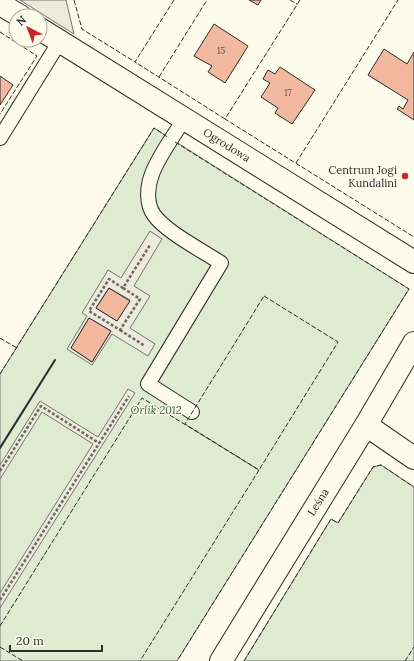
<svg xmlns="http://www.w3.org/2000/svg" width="414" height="661" font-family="Lora,serif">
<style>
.green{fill:#deebd1;stroke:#74746e}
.parking{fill:#eceadb;stroke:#74746e;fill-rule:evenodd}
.building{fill:#f2b8a0;stroke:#2b2b2b}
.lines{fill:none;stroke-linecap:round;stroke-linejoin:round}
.service-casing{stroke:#2b2b2b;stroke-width:16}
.minor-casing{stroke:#2b2b2b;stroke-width:24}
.path{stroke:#6a6964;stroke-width:2.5;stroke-dasharray:3 2;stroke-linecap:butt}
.service{stroke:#fdfbea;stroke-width:14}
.minor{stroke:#fdfbea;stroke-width:22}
.fence{stroke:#2b2b2b;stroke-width:1;stroke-dasharray:5 2;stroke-linecap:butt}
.wall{stroke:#2b2b2b;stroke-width:2}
.poi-dot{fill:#c62828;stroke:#fdfbea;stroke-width:1.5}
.labels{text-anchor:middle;stroke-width:3;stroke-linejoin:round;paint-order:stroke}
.number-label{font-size:9px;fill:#5d4e48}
.street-label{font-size:11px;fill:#2b2b2b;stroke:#fdfbea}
.poi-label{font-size:11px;fill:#2b2b2b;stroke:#fdfbea;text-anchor:end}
.park-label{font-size:11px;font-style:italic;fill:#34623c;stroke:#fdfbea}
</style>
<rect width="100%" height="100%" fill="#fdfbea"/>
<g class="green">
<polygon points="154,128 409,289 177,661 0,661 0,374"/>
<polygon points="381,465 414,487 414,661 244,661 331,519 338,523 373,467"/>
</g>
<g class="parking">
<polygon points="20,0 66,0 74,34"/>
<path d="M150,231L162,239L134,286L150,296L130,328L155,344L148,356L112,334L92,365L67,349L87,316L82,313L108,270L121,278ZM109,288L130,300L117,321L96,308ZM89,318L111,331L92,362L71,348Z"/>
<polygon points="128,389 135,393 0,608 0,593 93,444 42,412 0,479 0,465 40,401 98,437"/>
</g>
<g class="building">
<polygon points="249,0 261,0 258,5"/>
<polygon points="214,24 248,46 225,83 208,72 212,66 194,56"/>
<polygon points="384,49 407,64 414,52 414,120 397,109 399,106 403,109 408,100 368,75"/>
<polygon points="280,67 315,90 292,124 275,113 278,108 261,97 270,83 263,79 268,70 275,74"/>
<polygon points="0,76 13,85 0,105"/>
<polygon points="109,288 130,301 117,321 96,308"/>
<polygon points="89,318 111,331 92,362 71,348"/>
</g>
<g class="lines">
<defs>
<g id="service">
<path d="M184,119C174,136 159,155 152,174C147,187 146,204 154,215C166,232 203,251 221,263L148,384L192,412"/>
<polyline points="0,138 60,41"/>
</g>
<g id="minor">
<polyline points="0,4 20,16"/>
<polyline points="40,29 414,262"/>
<polyline points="366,425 414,458"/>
<polyline points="221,661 366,425 414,343"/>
</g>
</defs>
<use href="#service" class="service-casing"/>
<use href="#minor" class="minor-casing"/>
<g class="path">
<polyline points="123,288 140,299 120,330 89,311 109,279 123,288 150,245"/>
<polyline points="120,330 145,346"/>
<polyline points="0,471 41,406 99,443"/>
<polyline points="0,600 129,396"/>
</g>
<use href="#service" class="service"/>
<use href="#minor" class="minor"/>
<g class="fence">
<polyline points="74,0 82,29 135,62"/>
<polyline points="174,0 135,62 225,119"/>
<polyline points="290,0 297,4"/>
<polyline points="300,0 225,119 414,237"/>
<polyline points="0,32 37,56 0,114"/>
<polyline points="159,77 207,0"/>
<polyline points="175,142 409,289 177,661"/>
<polyline points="296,163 398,0"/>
<polygon points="264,296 338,342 259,470 185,424"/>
<polyline points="0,338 17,348"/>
<polyline points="0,374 154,128 169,138"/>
<polyline points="0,626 142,398 259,470 140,661"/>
<polyline points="0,647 23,661"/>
<polyline points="244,661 331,519 338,523 373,467 381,465 414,487"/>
<polyline points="405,661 414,647"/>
</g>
<polyline class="wall" points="0,448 55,360"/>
</g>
<circle class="poi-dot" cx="405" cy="176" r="4"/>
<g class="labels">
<g class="number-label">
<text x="221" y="54">15</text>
<text x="288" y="96">17</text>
</g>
<g class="street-label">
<text transform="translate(227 145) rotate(32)" y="4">Ogrodowa</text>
<text transform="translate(318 502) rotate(-58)" y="4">Leśna</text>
</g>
<g class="poi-label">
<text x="397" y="174">Centrum Jogi<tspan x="397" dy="13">Kundalini</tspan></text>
</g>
<g class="park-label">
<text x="156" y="414">Orlik 2012</text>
</g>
</g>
<g transform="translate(28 28) rotate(318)"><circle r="19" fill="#fdfbea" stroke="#a9a89e"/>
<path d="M0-3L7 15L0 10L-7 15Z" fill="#c62828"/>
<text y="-6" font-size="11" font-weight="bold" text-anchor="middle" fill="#2b2b2b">N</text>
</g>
<path d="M10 645v6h92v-6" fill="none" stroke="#2b2b2b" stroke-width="2"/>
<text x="16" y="645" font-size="12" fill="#2b2b2b" stroke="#fdfbea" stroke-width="3" paint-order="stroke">20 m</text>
</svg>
